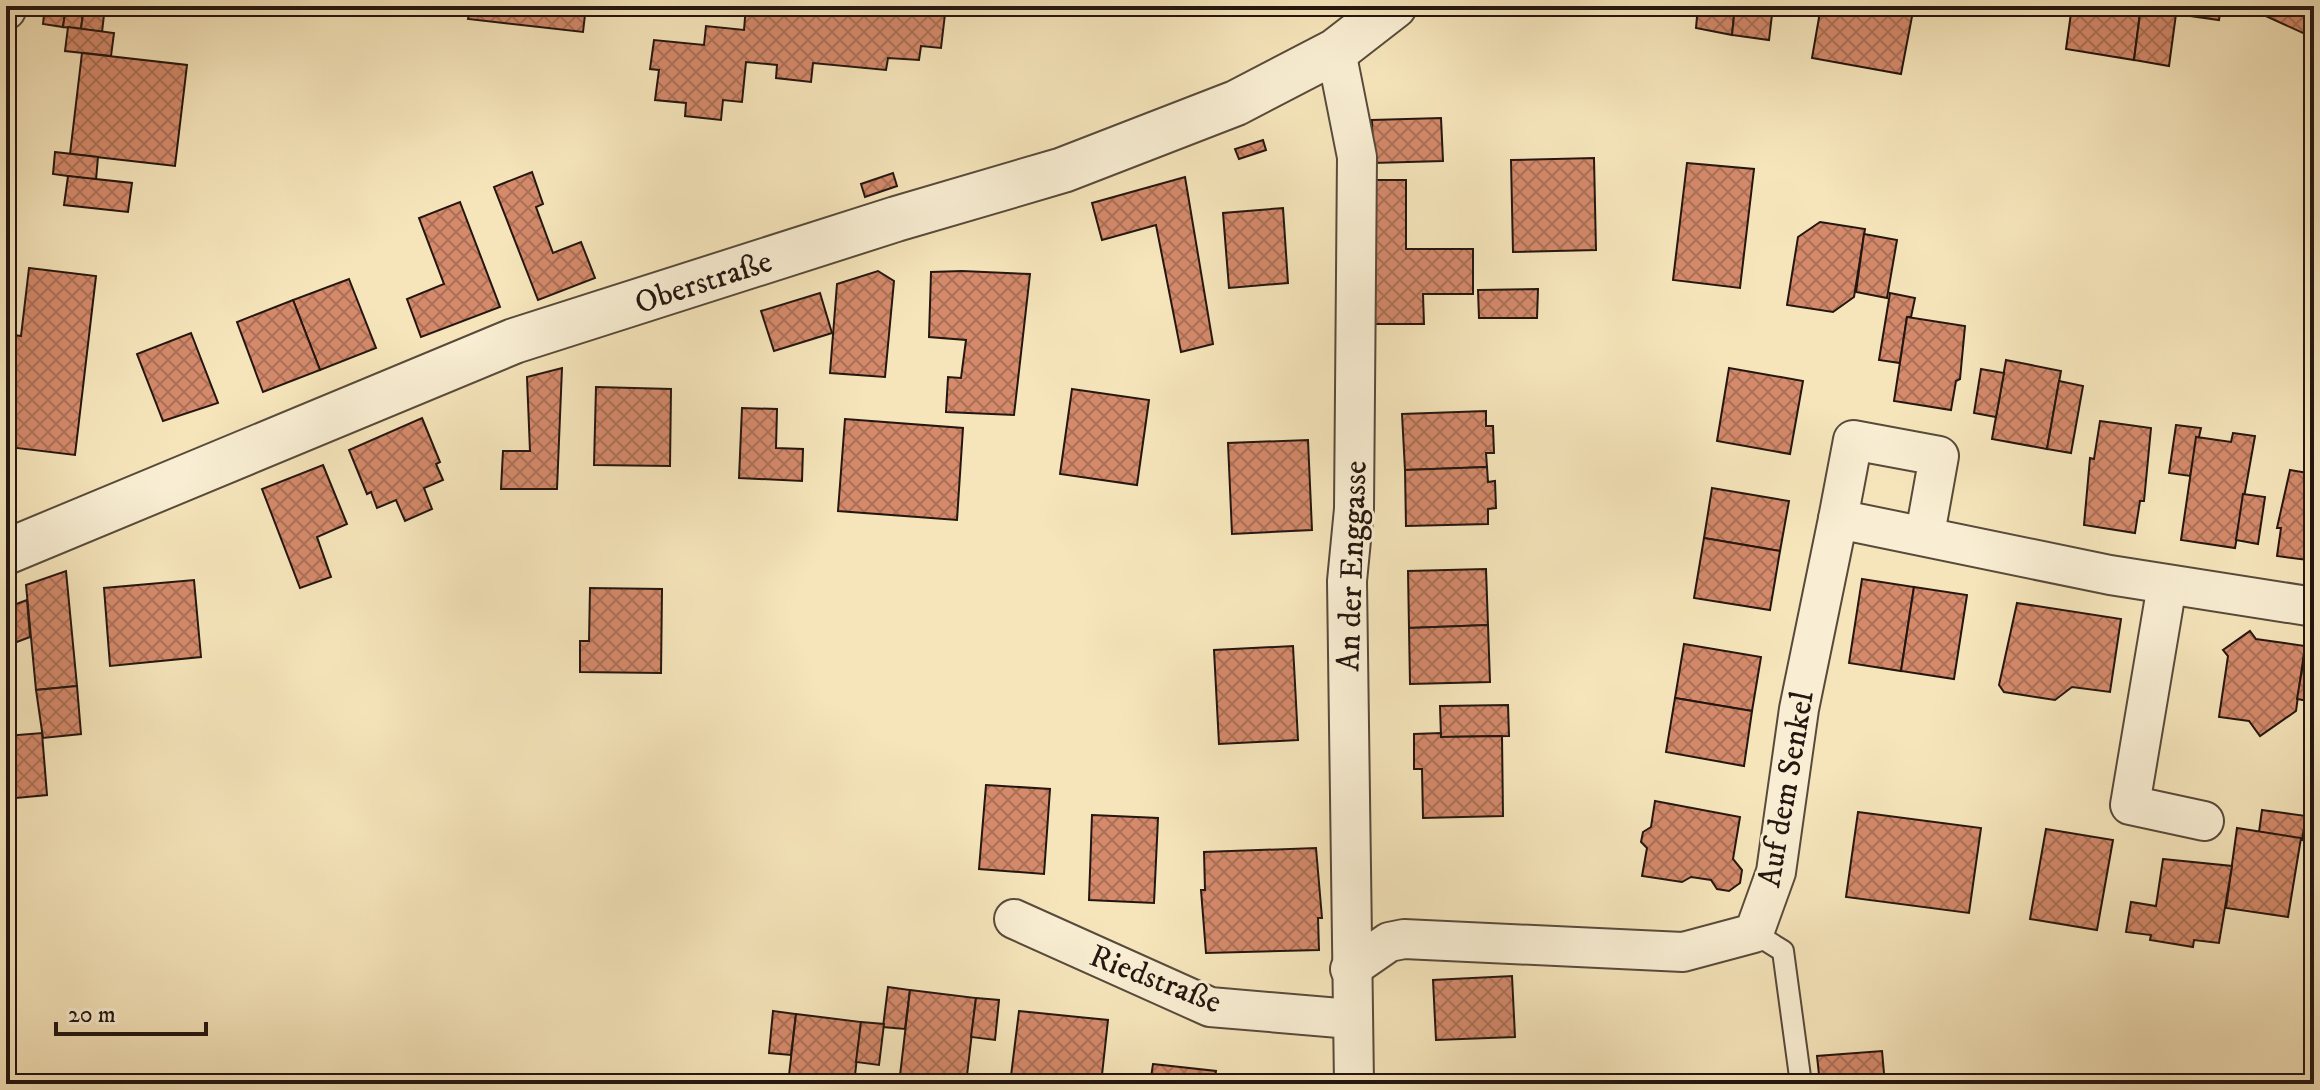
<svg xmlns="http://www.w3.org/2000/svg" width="2320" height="1090" font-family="'IM FELL DW Pica',serif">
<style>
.building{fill:url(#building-cross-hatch);stroke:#241610;stroke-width:2}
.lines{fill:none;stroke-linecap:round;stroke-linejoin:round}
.service-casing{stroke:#584a3b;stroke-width:24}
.minor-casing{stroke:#584a3b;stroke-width:42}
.tertiary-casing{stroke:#584a3b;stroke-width:48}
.service{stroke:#f9eed3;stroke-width:20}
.minor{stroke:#f9eed3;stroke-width:38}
.tertiary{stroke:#f9eed3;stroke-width:44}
.labels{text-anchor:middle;stroke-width:6;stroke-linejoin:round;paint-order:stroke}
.street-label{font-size:32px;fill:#241610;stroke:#f9eed3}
</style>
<defs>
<pattern id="building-cross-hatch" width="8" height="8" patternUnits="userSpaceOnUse" patternTransform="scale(2)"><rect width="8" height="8" fill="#d48a6b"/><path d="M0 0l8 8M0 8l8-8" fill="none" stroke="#ac7057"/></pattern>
</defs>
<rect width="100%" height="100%" fill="#f6e5bb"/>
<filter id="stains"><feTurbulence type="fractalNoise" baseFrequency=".0025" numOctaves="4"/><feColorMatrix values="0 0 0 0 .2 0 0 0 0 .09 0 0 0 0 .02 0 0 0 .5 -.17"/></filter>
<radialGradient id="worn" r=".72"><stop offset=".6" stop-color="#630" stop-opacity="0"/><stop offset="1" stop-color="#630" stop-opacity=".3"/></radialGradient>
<g class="building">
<polygon points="45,6 66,6 63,27 43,24"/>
<polygon points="66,6 84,6 81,29 63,27"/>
<polygon points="84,6 105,6 102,32 81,29"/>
<polygon points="430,6 586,6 583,32 468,19 469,15 430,11"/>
<polygon points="746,6 915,6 915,11 945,14 941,48 921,46 919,60 888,58 886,70 813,63 811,82 776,78 777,65 746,62 742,102 723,100 721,120 685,116 686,103 655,100 659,70 650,69 654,40 704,45 706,26 744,30"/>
<polygon points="1698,6 1735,6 1732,35 1696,28"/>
<polygon points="1735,6 1773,6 1769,40 1732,35"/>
<polygon points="1821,6 1914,6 1901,74 1812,58"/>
<polygon points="2072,6 2141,6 2134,60 2066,49"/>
<polygon points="2141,6 2221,6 2219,20 2176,14 2169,66 2134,60"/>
<polygon points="2262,6 2314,6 2314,38 2259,13"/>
<polygon points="68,27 114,33 111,56 65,51"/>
<polygon points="82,53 187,65 175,166 70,154"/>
<polygon points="1441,118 1443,161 1373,163 1372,120"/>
<polygon points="1263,140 1266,150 1239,159 1235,149"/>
<polygon points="55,152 98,157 96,180 53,174"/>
<polygon points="1594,158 1596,250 1513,252 1511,160"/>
<polygon points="1687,163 1754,169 1740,288 1673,280"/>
<polygon points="532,172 543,204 536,207 553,253 581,242 595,278 538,300 494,187"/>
<polygon points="893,173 897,186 865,197 861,184"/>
<polygon points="68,176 132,183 128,212 64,205"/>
<polygon points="1185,177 1213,344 1181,352 1156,225 1102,240 1092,203"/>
<polygon points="1373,180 1406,180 1406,249 1473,249 1473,294 1423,294 1424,324 1373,324"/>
<polygon points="460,202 500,307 421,337 407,299 444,284 419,218"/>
<polygon points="1283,208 1288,283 1229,288 1223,213"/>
<polygon points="1820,222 1865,229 1854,297 1833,312 1787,305 1798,237"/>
<polygon points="1864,234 1897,240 1887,298 1856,292"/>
<polygon points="29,268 96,276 75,455 8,447 16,379 9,378 14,335 21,336"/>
<polygon points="878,271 894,281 885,377 830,373 837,284"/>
<polygon points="962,271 1030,274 1014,415 946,412 948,377 961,378 966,340 929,337 931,272"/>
<polygon points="349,279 376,348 320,370 293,300"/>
<polygon points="1538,289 1537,318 1479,318 1478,290"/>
<polygon points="820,293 832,333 774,351 761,311"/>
<polygon points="1890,293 1915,298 1911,317 1907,317 1900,363 1879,360"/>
<polygon points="293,300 320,370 263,392 237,322"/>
<polygon points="1907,317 1965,326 1960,379 1956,381 1951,410 1894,401"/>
<polygon points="191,333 218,403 163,421 137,354"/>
<polygon points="2006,360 2061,371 2047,449 1992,439"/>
<polygon points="562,368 557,489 501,489 503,451 530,451 527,377"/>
<polygon points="1729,368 1803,381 1790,454 1717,441"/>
<polygon points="1981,369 2004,373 1996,417 1974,413"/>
<polygon points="2059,381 2083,386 2071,453 2047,449"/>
<polygon points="596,387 671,389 670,466 594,465"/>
<polygon points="1072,389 1149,400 1137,485 1060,474"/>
<polygon points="742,408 777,409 776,448 803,449 802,481 739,478"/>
<polygon points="1486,411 1486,426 1493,426 1494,453 1486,453 1487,467 1405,470 1402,414"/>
<polygon points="422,418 440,462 436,464 443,480 424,488 432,509 405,521 396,500 377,508 371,492 367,494 349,450"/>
<polygon points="845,419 963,428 957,520 838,511"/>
<polygon points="2100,421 2151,428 2144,501 2140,501 2135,533 2084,525 2090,458 2094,459"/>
<polygon points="2176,425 2201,428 2190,476 2169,473"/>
<polygon points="2233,433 2255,436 2235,548 2181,540 2196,437 2231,442"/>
<polygon points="1308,440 1312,530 1232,534 1228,443"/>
<polygon points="323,465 347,524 317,537 331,577 300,588 262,489"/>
<polygon points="1487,467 1488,482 1495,481 1496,508 1488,509 1488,524 1406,526 1405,470"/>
<polygon points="2290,470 2314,474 2314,555 2308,554 2307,560 2277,556 2281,528 2277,528"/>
<polygon points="1712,488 1789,501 1780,551 1704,538"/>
<polygon points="2243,494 2265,497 2258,544 2236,540"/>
<polygon points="1704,538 1780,551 1770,610 1694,598"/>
<polygon points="1486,569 1488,625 1409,628 1408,571"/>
<polygon points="66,571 77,686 36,690 26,585"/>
<polygon points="1862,579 1914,587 1901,671 1849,663"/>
<polygon points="194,580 201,657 110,666 104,588"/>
<polygon points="1914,587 1967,595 1954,679 1901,671"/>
<polygon points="590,588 662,589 661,673 580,672 580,641 589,641"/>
<polygon points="27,600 30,637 6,646 6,608"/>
<polygon points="2017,603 2121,619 2110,692 2072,687 2055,700 2004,692 1999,685"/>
<polygon points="1488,625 1490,682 1410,684 1409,628"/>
<polygon points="2250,631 2256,639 2305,646 2296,711 2260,736 2249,721 2219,717 2228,656 2223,650"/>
<polygon points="1684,644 1761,657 1752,711 1675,698"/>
<polygon points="1293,646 1298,740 1219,744 1214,650"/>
<polygon points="2305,652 2314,653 2314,702 2297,699"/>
<polygon points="77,686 81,734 43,738 36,690"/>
<polygon points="1675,698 1752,711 1744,766 1666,752"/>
<polygon points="1508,705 1509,736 1441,737 1440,706"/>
<polygon points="42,733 47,795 6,799 6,736"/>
<polygon points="1441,733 1441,737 1502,736 1503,816 1423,818 1422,769 1414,769 1414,734"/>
<polygon points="986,785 1050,789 1044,874 979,869"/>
<polygon points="1655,801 1740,817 1733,859 1742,870 1740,883 1729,891 1717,889 1711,880 1691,877 1682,882 1642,876 1647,848 1641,842 1643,832 1651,827"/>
<polygon points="2262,810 2306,816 2302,840 2259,832"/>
<polygon points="1858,812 1981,828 1969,913 1846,897"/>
<polygon points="1092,815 1158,818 1154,903 1089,900"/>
<polygon points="2237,828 2301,838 2288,917 2226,908"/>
<polygon points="2046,829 2113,840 2097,930 2030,919"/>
<polygon points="1316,848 1322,918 1318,918 1319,950 1206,953 1201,890 1205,890 1204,852"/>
<polygon points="2163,859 2232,866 2219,943 2194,940 2193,947 2150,940 2151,935 2126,932 2131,902 2156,906"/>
<polygon points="1512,976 1515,1037 1436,1040 1433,980"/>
<polygon points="888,987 910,990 905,1029 883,1027"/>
<polygon points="910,990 976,998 966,1084 899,1084"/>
<polygon points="976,998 999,1000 995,1040 971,1037"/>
<polygon points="773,1011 796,1014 791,1055 769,1053"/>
<polygon points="1019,1011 1108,1020 1101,1084 1010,1084"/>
<polygon points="796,1014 861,1022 854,1084 788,1084"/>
<polygon points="861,1022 884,1024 879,1065 856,1062"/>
<polygon points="1882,1051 1885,1084 1820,1084 1817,1056"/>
<polygon points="1153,1064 1216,1071 1214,1084 1150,1084"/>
<polygon points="1263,1079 1324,1083 1324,1084 1262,1084"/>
</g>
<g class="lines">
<defs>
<polyline id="service" points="1754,933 1783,951 1801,1084"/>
<g id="minor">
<polyline points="6,10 6,6"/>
<polyline points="1336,51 1357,157 1354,509 1347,581 1354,1084"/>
<polyline points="1838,519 1853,440 1939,456 1925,534"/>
<polyline points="2167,585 2130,805 2204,821"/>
<polyline points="1014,919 1210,1007 1351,1019"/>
<polyline points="1350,969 1389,942 1404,939 1683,952 1754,933 1776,872 1799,709 1838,519 2110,575 2314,607"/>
</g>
<polyline id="tertiary" points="6,552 514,341 896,219 1063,170 1236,103 1336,51 1394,6"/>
</defs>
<use href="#service" class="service-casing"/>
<use href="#minor" class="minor-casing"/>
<use href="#tertiary" class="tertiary-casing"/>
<use href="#service" class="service"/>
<use href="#minor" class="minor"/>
<use href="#tertiary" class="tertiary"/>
</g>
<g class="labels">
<g class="street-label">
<text transform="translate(703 281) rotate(-18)" y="11">Oberstraße</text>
<text transform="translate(1351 566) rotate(-88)" y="11">An der Enggasse</text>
<text transform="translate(1785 789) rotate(-80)" y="11">Auf dem Senkel</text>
<text transform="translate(1156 978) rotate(21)" y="11">Riedstraße</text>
</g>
</g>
<rect width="2320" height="1090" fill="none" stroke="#f6e5bb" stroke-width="32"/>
<rect x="8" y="8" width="2304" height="1074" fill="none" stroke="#241610" stroke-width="4"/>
<rect x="16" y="16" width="2288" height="1058" fill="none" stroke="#241610" stroke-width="2"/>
<path d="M56 1022v12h150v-12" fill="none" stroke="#241610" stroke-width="4"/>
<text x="68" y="1022" font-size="24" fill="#241610" stroke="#f9eed3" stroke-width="6" paint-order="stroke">20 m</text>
<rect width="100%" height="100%" filter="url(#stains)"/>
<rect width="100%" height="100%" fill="url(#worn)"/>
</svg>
